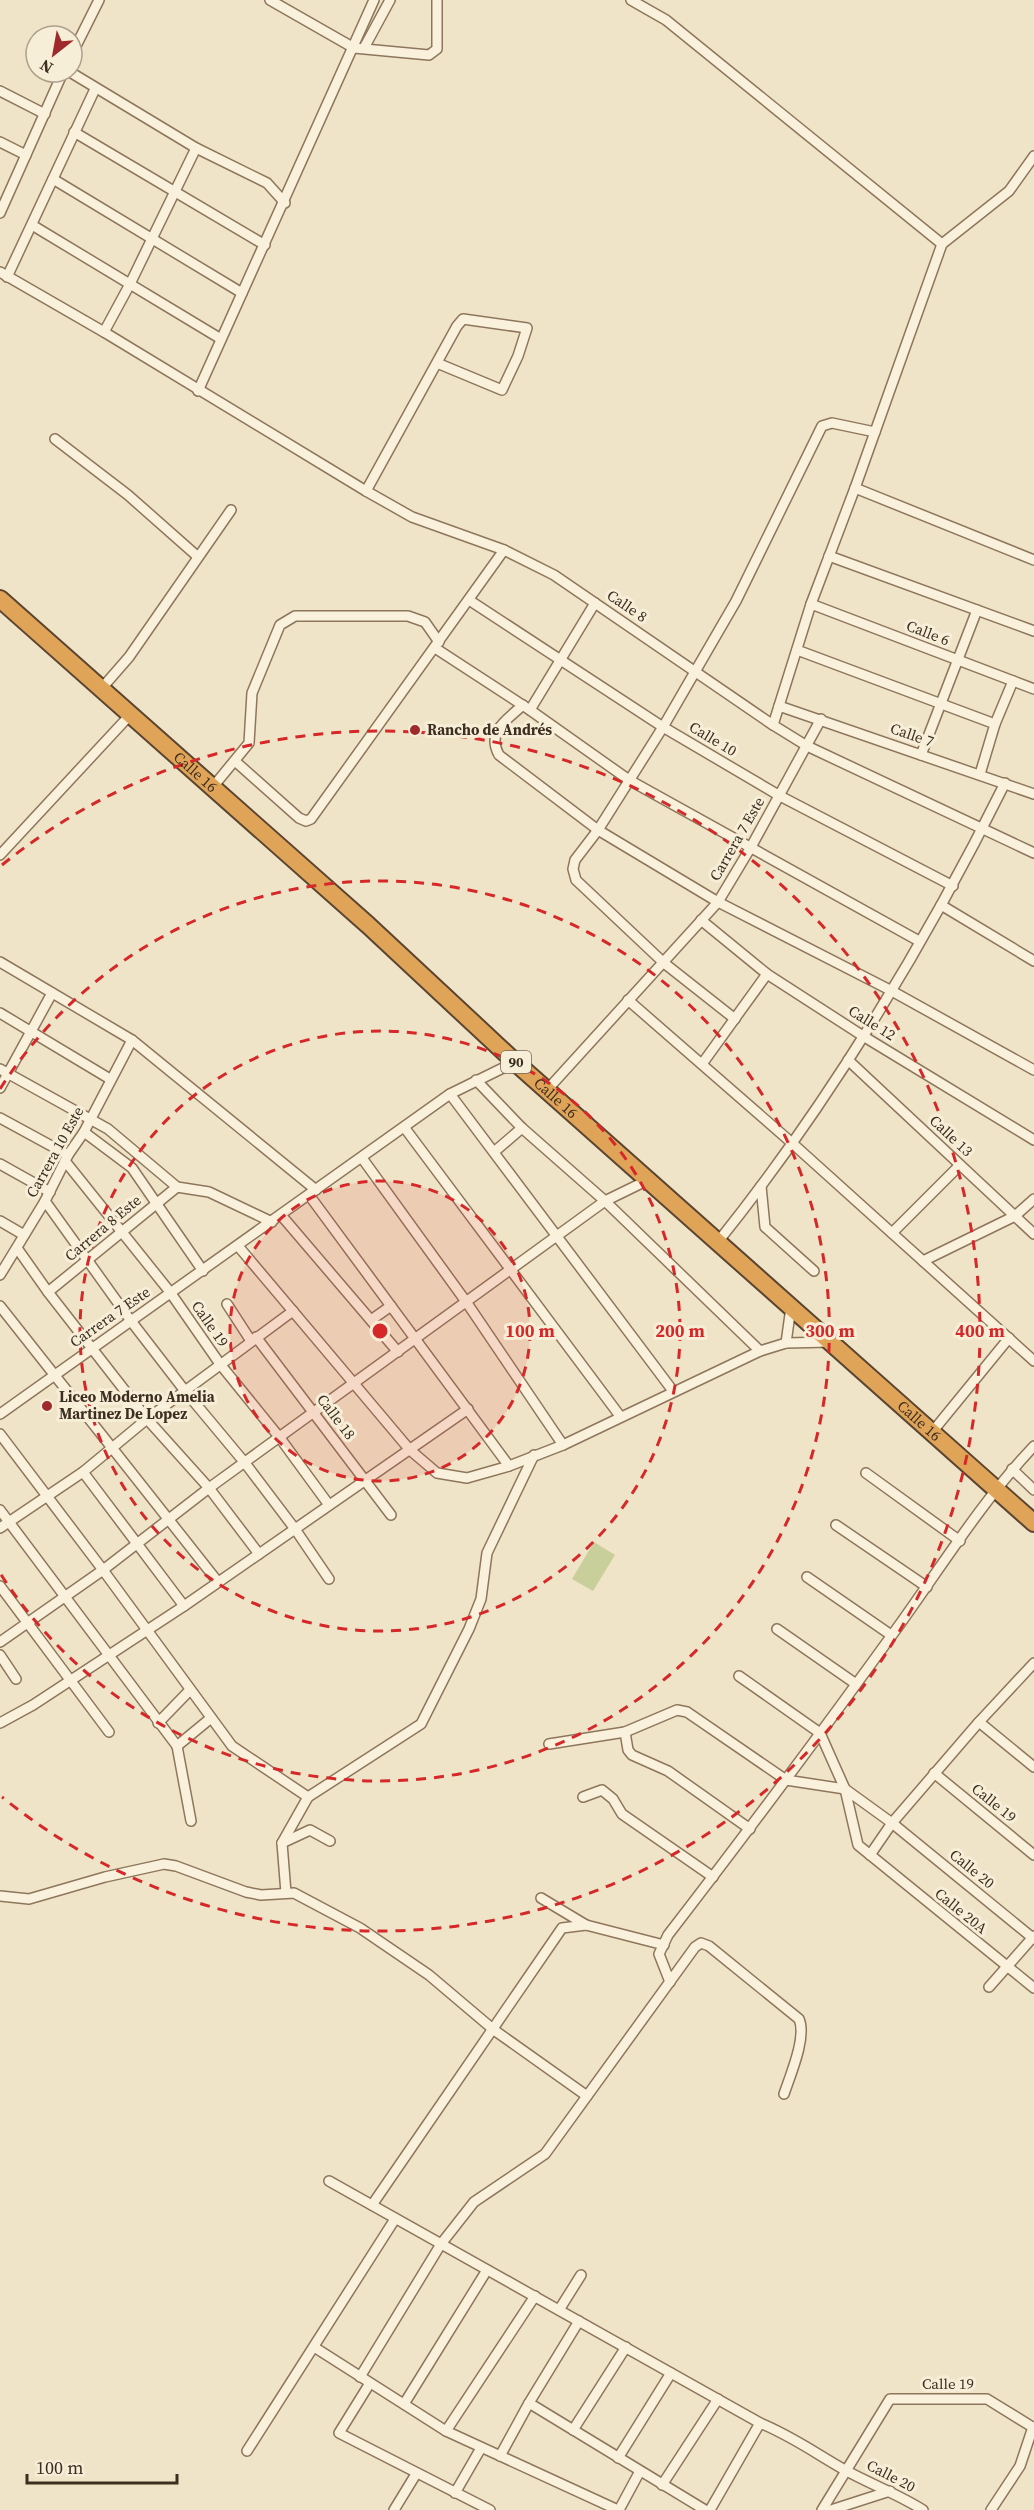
<svg xmlns="http://www.w3.org/2000/svg" width="1034" height="2510" font-family="'Source Serif 4',serif">
<style>
.green{fill:#c9cf9b}
.lines{fill:none;stroke-linecap:round;stroke-linejoin:round}
.street-casing{stroke:#8d765c;stroke-width:12}
.highway-casing{stroke:#5b4430;stroke-width:20}
.street{stroke:#faf1dc;stroke-width:9}
.highway{stroke:#e0a458;stroke-width:16}
.ring{fill:none;stroke:#d62828;stroke-width:3;stroke-dasharray:10 8}
.poi-dot{fill:#9e2a2b;stroke:#f7eed8;stroke-width:2}
.labels{text-anchor:middle;stroke-width:6;stroke-linejoin:round;paint-order:stroke}
.shield{fill:#f7eed8;stroke:#756857;stroke-width:1.5}
.shield-label{font-size:14px;font-weight:bold;fill:#3d2e20}
.street-label{font-size:15px;fill:#3d2e20;stroke:#f7eed8}
.poi-label{font-size:15px;font-weight:bold;fill:#3d2e20;stroke:#f7eed8;text-anchor:start}
.centre{fill:#d62828;stroke:#f7eed8;stroke-width:3}
.ring-label{font-size:18px;text-anchor:middle;font-weight:bold;fill:#d62828;stroke:#f7eed8;stroke-width:6;stroke-linejoin:round;paint-order:stroke}
</style>
<rect width="100%" height="100%" fill="#f0e4c8"/>
<polygon class="green" points="594,1542 615,1555 593,1591 572,1579"/>
<g class="lines">
<defs>
<g id="street">
<polyline points="270,0 354,48 429,55 437,49 437,0"/>
<polyline points="631,0 666,20 942,244"/>
<polyline points="364,48 390,0"/>
<polyline points="72,54 99,0"/>
<polyline points="70,72 196,148 267,183 285,203"/>
<polyline points="0,91 45,114"/>
<polyline points="74,132 265,245"/>
<polyline points="0,142 26,155"/>
<polyline points="53,179 242,293"/>
<polyline points="0,213 63,72"/>
<polyline points="32,225 221,339"/>
<polyline points="0,272 104,332 366,491 412,517 504,550 554,575 773,725 807,746 1034,853"/>
<polyline points="7,277 95,89"/>
<polyline points="104,332 130,284 196,148"/>
<polyline points="198,391 374,0"/>
<polyline points="55,439 128,495 197,556"/>
<polyline points="855,488 1034,560"/>
<polyline points="366,491 457,326 463,319 527,328 518,356 502,390 437,363"/>
<polyline points="829,556 1034,631"/>
<polyline points="469,600 663,727 780,796 953,886"/>
<polyline points="811,604 1034,689"/>
<polyline points="435,648 530,710 629,780 919,941"/>
<polyline points="797,650 995,724 980,774"/>
<polyline points="102,688 129,657 231,510"/>
<path d="M523,705C507,720 486,731 499,755L598,830L718,902L890,990L1034,1070"/>
<polyline points="779,706 1034,794"/>
<polyline points="530,710 595,603"/>
<polyline points="995,724 1013,681"/>
<polyline points="773,725 811,604 855,488 942,244 1009,191 1034,156"/>
<polyline points="921,755 977,610"/>
<polyline points="236,762 299,818 306,821 311,819 504,550"/>
<polyline points="212,788 249,743 252,693 280,625 295,616 408,616 425,622 439,642"/>
<polyline points="0,855 130,715"/>
<polyline points="941,905 1034,961"/>
<polyline points="701,920 767,974 863,1036 1034,1140"/>
<polyline points="0,962 132,1040 316,1190"/>
<polyline points="628,1000 792,1143 1034,1361"/>
<polyline points="0,1013 110,1079"/>
<polyline points="735,1019 664,963 576,880 573,869 575,860 598,830 663,727 736,601 822,426 832,423 875,432"/>
<polyline points="848,1060 1034,1234"/>
<polyline points="702,1064 767,974"/>
<polyline points="0,1069 108,1129 177,1187 209,1192 272,1222"/>
<polyline points="476,1080 522,1128 605,1201 760,1351"/>
<polyline points="0,1088 52,993"/>
<polyline points="547,1090 718,902 751,847 821,719"/>
<polyline points="450,1094 673,1391"/>
<polyline points="0,1118 68,1155"/>
<polyline points="404,1127 620,1416"/>
<polyline points="84,1132 132,1168 203,1271"/>
<polyline points="494,1152 522,1128"/>
<polyline points="362,1158 467,1303 563,1445"/>
<polyline points="65,1161 170,1292 220,1364 280,1438 329,1505"/>
<polyline points="0,1164 50,1192"/>
<polyline points="761,1186 765,1227 814,1271"/>
<polyline points="309,1195 509,1466"/>
<polyline points="45,1201 131,1321 185,1391 245,1463 295,1529 329,1579"/>
<polyline points="281,1215 398,1352"/>
<polyline points="0,1221 24,1235"/>
<polyline points="892,1233 960,1165"/>
<path d="M717,1243C828,1105 927,941 1005,783"/>
<polyline points="238,1246 410,1450 437,1473 467,1478 509,1466 563,1445 760,1351 786,1343 830,1342"/>
<polyline points="17,1248 48,1292 147,1419 209,1488 259,1554"/>
<polyline points="923,1261 1015,1216 1034,1199"/>
<polyline points="0,1275 45,1201 68,1155 84,1132 132,1040"/>
<polyline points="48,1292 177,1187"/>
<polyline points="227,1304 251,1341"/>
<polyline points="0,1306 218,1582"/>
<polyline points="371,1320 391,1306"/>
<polyline points="256,1337 391,1515"/>
<polyline points="786,1343 791,1307"/>
<polyline points="0,1414 450,1094 515,1062"/>
<polyline points="933,1431 1009,1338"/>
<polyline points="0,1434 103,1570 232,1746 308,1797 282,1843 286,1893"/>
<polyline points="1012,1469 1034,1490"/>
<polyline points="83,1472 184,1606"/>
<polyline points="866,1473 960,1541"/>
<polyline points="0,1510 177,1746 191,1821"/>
<polyline points="836,1525 927,1587"/>
<polyline points="0,1528 83,1472 147,1419 293,1311"/>
<polyline points="807,1577 891,1635"/>
<polyline points="0,1586 109,1732"/>
<polyline points="777,1629 856,1684"/>
<polyline points="0,1642 103,1570 209,1488 605,1201 648,1180"/>
<polyline points="0,1655 16,1679"/>
<polyline points="739,1676 820,1733 845,1789 858,1845 1034,1988"/>
<polyline points="979,1722 1034,1767"/>
<polyline points="0,1723 33,1705 184,1606 468,1409"/>
<polyline points="158,1723 190,1690"/>
<polyline points="625,1732 628,1750 632,1755 668,1771 750,1829"/>
<polyline points="549,1744 625,1732 677,1710 687,1712 786,1780 845,1789 892,1823 1034,1939"/>
<polyline points="177,1746 211,1718"/>
<polyline points="934,1773 1034,1855"/>
<polyline points="308,1797 421,1724 469,1629 481,1599 487,1553 534,1455"/>
<polyline points="583,1797 602,1790 613,1799 622,1814 713,1877"/>
<polyline points="282,1843 310,1830 330,1841"/>
<polyline points="870,1855 892,1823 979,1722 1034,1663"/>
<polyline points="0,1896 29,1899 105,1877 164,1864 176,1866 246,1892 261,1895 294,1893 360,1928 429,1975 494,2030 587,2096"/>
<polyline points="541,1898 586,1925"/>
<path d="M670,1982L659,1954L668,1935C747,1833 824,1729 900,1624C943,1564 983,1500 1034,1446"/>
<polyline points="989,1987 1034,1936"/>
<path d="M329,2181L760,2423C792,2436 815,2453 845,2470C870,2484 898,2494 923,2510"/>
<polyline points="372,2205 562,1928 586,1925 664,1945"/>
<polyline points="559,2310 581,2275"/>
<polyline points="314,2347 446,2431 618,2510"/>
<path d="M360,2377L441,2244L474,2202L545,2154L695,1947L701,1943L709,1946L799,2019C807,2037 790,2076 784,2094"/>
<polyline points="370,2383 339,2433 490,2510"/>
<polyline points="529,2403 705,2510"/>
<polyline points="404,2404 487,2270"/>
<polyline points="573,2430 626,2347"/>
<polyline points="446,2431 535,2296"/>
<polyline points="247,2451 395,2219"/>
<polyline points="500,2456 529,2403 579,2321"/>
<polyline points="618,2458 671,2373"/>
<polyline points="662,2485 718,2399"/>
<polyline points="455,2493 481,2448"/>
<polyline points="394,2510 416,2474"/>
<polyline points="619,2510 640,2471"/>
<polyline points="710,2510 760,2423"/>
<polyline points="822,2510 890,2399 987,2399 1034,2428"/>
<polyline points="831,2510 890,2491"/>
<polyline points="991,2510 1020,2466 1033,2427"/>
</g>
<g id="highway">
<path id="s1" d="M0,599L368,925L515,1062L1034,1523"/>
</g>
</defs>
<use href="#street" class="street-casing"/>
<use href="#highway" class="highway-casing"/>
<use href="#street" class="street"/>
<use href="#highway" class="highway"/>
</g>
<circle cx="380" cy="1331" r="150" fill="#d62828" fill-opacity=".12"/>
<g class="ring">
<circle cx="380" cy="1331" r="150"/>
<circle cx="380" cy="1331" r="300"/>
<path d="M0 1089A450 450 0 1 1 0 1573"/>
<path d="M2 865A600 600 0 1 1 2 1797"/>
</g>
<g class="poi-dot">
<circle cx="415" cy="730" r="6"/>
<circle cx="47" cy="1406" r="6"/>
</g>
<g class="labels">
<rect class="shield" x="501" y="1051" width="30" height="22" rx="4.5"/>
<g class="shield-label">
<text x="516" y="1067">90</text>
</g>
<g class="street-label">
<text transform="translate(627 606) rotate(34)" y="5">Calle 8</text>
<text transform="translate(928 633) rotate(21)" y="5">Calle 6</text>
<text transform="translate(912 735) rotate(19)" y="5">Calle 7</text>
<text transform="translate(713 739) rotate(31)" y="5">Calle 10</text>
<text dy="5" stroke="none"><textPath href="#s1" startOffset="261">Calle 16</textPath></text>
<text transform="translate(737 839) rotate(-60)" y="5">Carrera 7 Este</text>
<text transform="translate(872 1023) rotate(32)" y="5">Calle 12</text>
<text dy="5" stroke="none"><textPath href="#s1" startOffset="747">Calle 16</textPath></text>
<text transform="translate(951 1136) rotate(43)" y="5">Calle 13</text>
<text transform="translate(55 1152) rotate(-61)" y="5">Carrera 10 Este</text>
<text transform="translate(103 1228) rotate(-40)" y="5">Carrera 8 Este</text>
<text transform="translate(110 1317) rotate(-35)" y="5">Carrera 7 Este</text>
<text transform="translate(210 1324) rotate(55)" y="5">Calle 19</text>
<text transform="translate(336 1417) rotate(53)" y="5">Calle 18</text>
<text dy="5" stroke="none"><textPath href="#s1" startOffset="1233">Calle 16</textPath></text>
<text transform="translate(994 1803) rotate(39)" y="5">Calle 19</text>
<text transform="translate(972 1869) rotate(39)" y="5">Calle 20</text>
<text transform="translate(961 1911) rotate(39)" y="5">Calle 20A</text>
<text x="948" y="2389">Calle 19</text>
<text transform="translate(891 2476) rotate(27)" y="5">Calle 20</text>
</g>
<g class="poi-label">
<text x="427" y="735">Rancho de Andrés</text>
<text x="59" y="1402">Liceo Moderno Amelia<tspan x="59" dy="17">Martinez De Lopez</tspan></text>
</g>
</g>
<circle cx="380" cy="1331" r="9" class="centre"/>
<g class="ring-label">
<text x="530" y="1337">100 m</text>
<text x="680" y="1337">200 m</text>
<text x="830" y="1337">300 m</text>
<text x="980" y="1337">400 m</text>
</g>
<g transform="translate(54 54) rotate(211)"><circle r="28" fill="#f7eed8" stroke="#ada18e" stroke-width="1.5"/>
<path d="M0-4.5L10 22L0 15L-10 22Z" fill="#9e2a2b"/>
<text y="-9" font-size="16" font-weight="bold" text-anchor="middle" fill="#3d2e20">N</text>
</g>
<path d="M27 2474v9h150v-9" fill="none" stroke="#3d2e20" stroke-width="3"/>
<text x="36" y="2474" font-size="18" fill="#3d2e20" stroke="#f7eed8" stroke-width="4.5" paint-order="stroke">100 m</text>
</svg>
